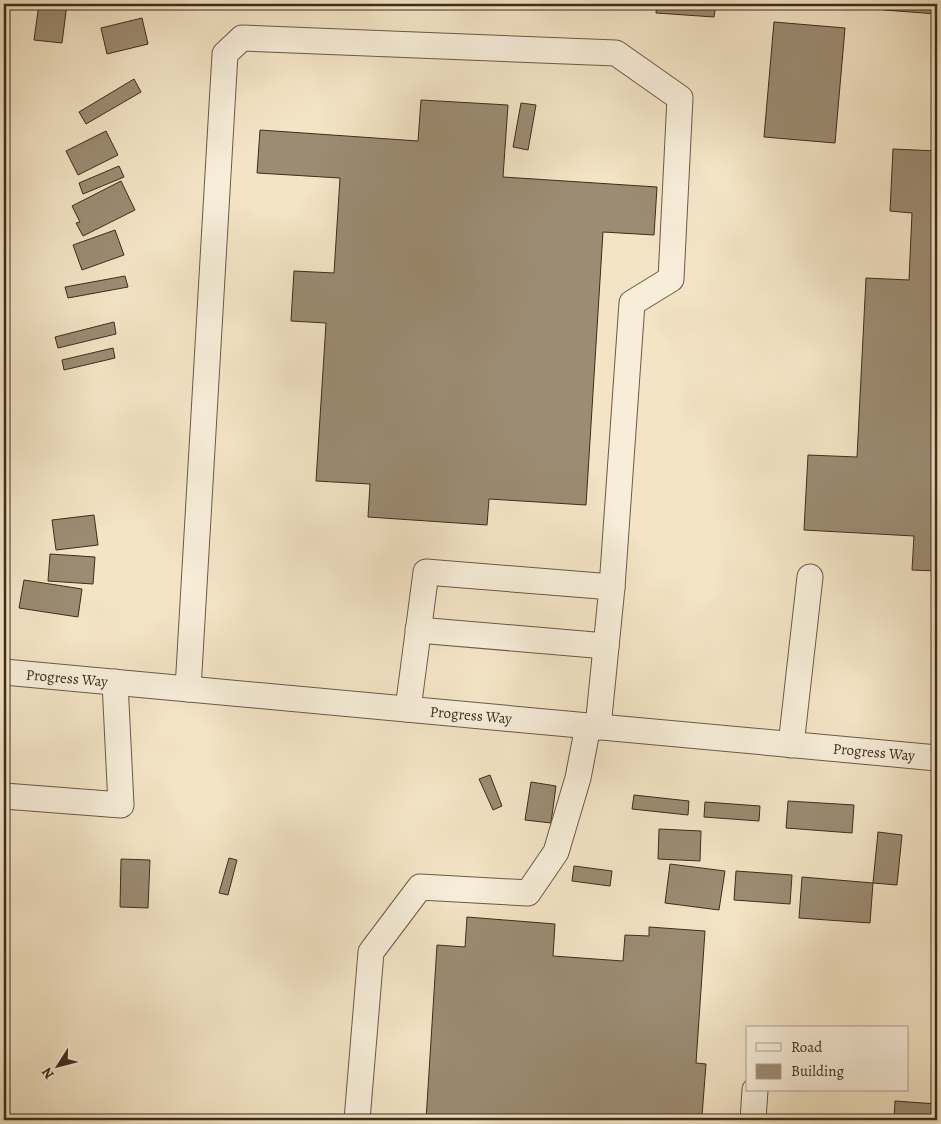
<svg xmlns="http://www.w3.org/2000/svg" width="941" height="1124" font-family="Alegreya,serif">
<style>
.building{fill:#9c8c73;stroke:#3e2c1b}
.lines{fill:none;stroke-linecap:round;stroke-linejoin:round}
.minor-casing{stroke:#6b5a46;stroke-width:27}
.minor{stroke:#f7edd9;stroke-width:25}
.labels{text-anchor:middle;stroke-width:4;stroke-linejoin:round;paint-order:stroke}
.street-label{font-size:15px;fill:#3e2c1b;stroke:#f7edd9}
</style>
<rect width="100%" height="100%" fill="#f3e4c5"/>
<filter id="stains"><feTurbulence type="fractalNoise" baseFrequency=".004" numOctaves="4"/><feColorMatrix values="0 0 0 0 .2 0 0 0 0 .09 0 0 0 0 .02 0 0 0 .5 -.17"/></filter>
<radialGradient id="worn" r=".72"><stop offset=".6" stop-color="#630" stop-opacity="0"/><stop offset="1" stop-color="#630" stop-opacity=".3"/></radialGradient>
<g class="building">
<polygon points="39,4 67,4 62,43 34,40"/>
<polygon points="657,4 716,4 714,17 656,13"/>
<polygon points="885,4 937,4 937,14 884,10"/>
<polygon points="142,18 148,44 107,54 101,28"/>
<polygon points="774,22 845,28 835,143 764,137"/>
<polygon points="134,79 141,92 86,124 79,112"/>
<polygon points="421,100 508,105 503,177 657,187 654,235 603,232 586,505 489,499 487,525 368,517 370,484 316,481 326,323 291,321 294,271 334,273 340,178 257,173 260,130 418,141"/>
<polygon points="521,103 536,105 528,150 513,147"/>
<polygon points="106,131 118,155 78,175 66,151"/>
<polygon points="893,149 937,151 937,571 912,570 914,536 804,530 808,455 857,457 866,278 909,280 912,213 890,211"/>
<polygon points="119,166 124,177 83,194 79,183"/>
<polygon points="121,181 135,210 83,236 76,223 80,222 72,206"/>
<polygon points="115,230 124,255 82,270 73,245"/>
<polygon points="125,276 128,287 68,298 65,287"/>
<polygon points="114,322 116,334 58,348 55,337"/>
<polygon points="113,348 115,358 64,370 62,360"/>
<polygon points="94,515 98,545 56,550 52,520"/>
<polygon points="50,554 95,557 93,584 48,581"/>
<polygon points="24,580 82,589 78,617 19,608"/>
<polygon points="490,775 502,806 493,810 479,779"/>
<polygon points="531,782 556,786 551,823 525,820"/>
<polygon points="634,795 689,801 688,815 632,809"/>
<polygon points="788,801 854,805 852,833 786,828"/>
<polygon points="705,802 760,806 759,821 704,817"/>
<polygon points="659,829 701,831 700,861 658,859"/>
<polygon points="878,832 902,835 897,885 873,883"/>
<polygon points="229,858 237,860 228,895 219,893"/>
<polygon points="121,859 150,860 148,908 120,907"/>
<polygon points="670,864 725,871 719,910 665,903"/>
<polygon points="574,866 612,871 610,886 572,881"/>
<polygon points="736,871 792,875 790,904 734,900"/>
<polygon points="802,877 873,883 870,923 799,918"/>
<polygon points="467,917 555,924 553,956 623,961 625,935 649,936 649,927 705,931 696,1063 706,1064 702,1116 689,1115 688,1120 426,1120 437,945 465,947"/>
<polygon points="895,1101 937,1104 937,1120 894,1120"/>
</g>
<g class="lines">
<defs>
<g id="minor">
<polyline points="418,630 606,646"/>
<polyline points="4,672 937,758"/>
<polyline points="188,689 225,54 242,38 616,53 680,98 671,279 632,303 612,587"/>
<polyline points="408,709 426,572 612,587 598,727"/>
<polyline points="791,745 810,577"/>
<polyline points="4,796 121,805 115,682"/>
<polyline points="357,1120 371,952 420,887 528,893 556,852 578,778 588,726"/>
<polyline points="753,1120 755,1090"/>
</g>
</defs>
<use href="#minor" class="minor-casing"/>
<use href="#minor" class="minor"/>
</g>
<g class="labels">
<g class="street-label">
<text transform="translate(67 678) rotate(5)" y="5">Progress Way</text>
<text transform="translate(471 715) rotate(5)" y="5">Progress Way</text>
<text transform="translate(874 752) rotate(5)" y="5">Progress Way</text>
</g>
</g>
<rect width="941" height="1124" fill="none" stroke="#f3e4c5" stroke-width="20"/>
<rect x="5" y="5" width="931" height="1114" fill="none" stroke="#3e2c1b" stroke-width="2.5"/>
<rect x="10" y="10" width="921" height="1104" fill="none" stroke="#3e2c1b"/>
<rect x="746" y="1026" width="162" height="65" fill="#f7edd9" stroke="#ada08d"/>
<rect x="756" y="1043" width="25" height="8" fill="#f7edd9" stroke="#ada08d"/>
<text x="791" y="1052" font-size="15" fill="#3e2c1b">Road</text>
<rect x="756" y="1064" width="25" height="15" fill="#9c8c73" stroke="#ada08d"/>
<text x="791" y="1076" font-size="15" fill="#3e2c1b">Building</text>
<g transform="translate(58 1066) rotate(234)" stroke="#f7edd9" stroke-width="4" paint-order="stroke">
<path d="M0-4L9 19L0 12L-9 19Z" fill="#3e2c1b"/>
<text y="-8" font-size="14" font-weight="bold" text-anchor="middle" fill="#3e2c1b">N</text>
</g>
<rect width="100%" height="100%" filter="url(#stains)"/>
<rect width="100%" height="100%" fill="url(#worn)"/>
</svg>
